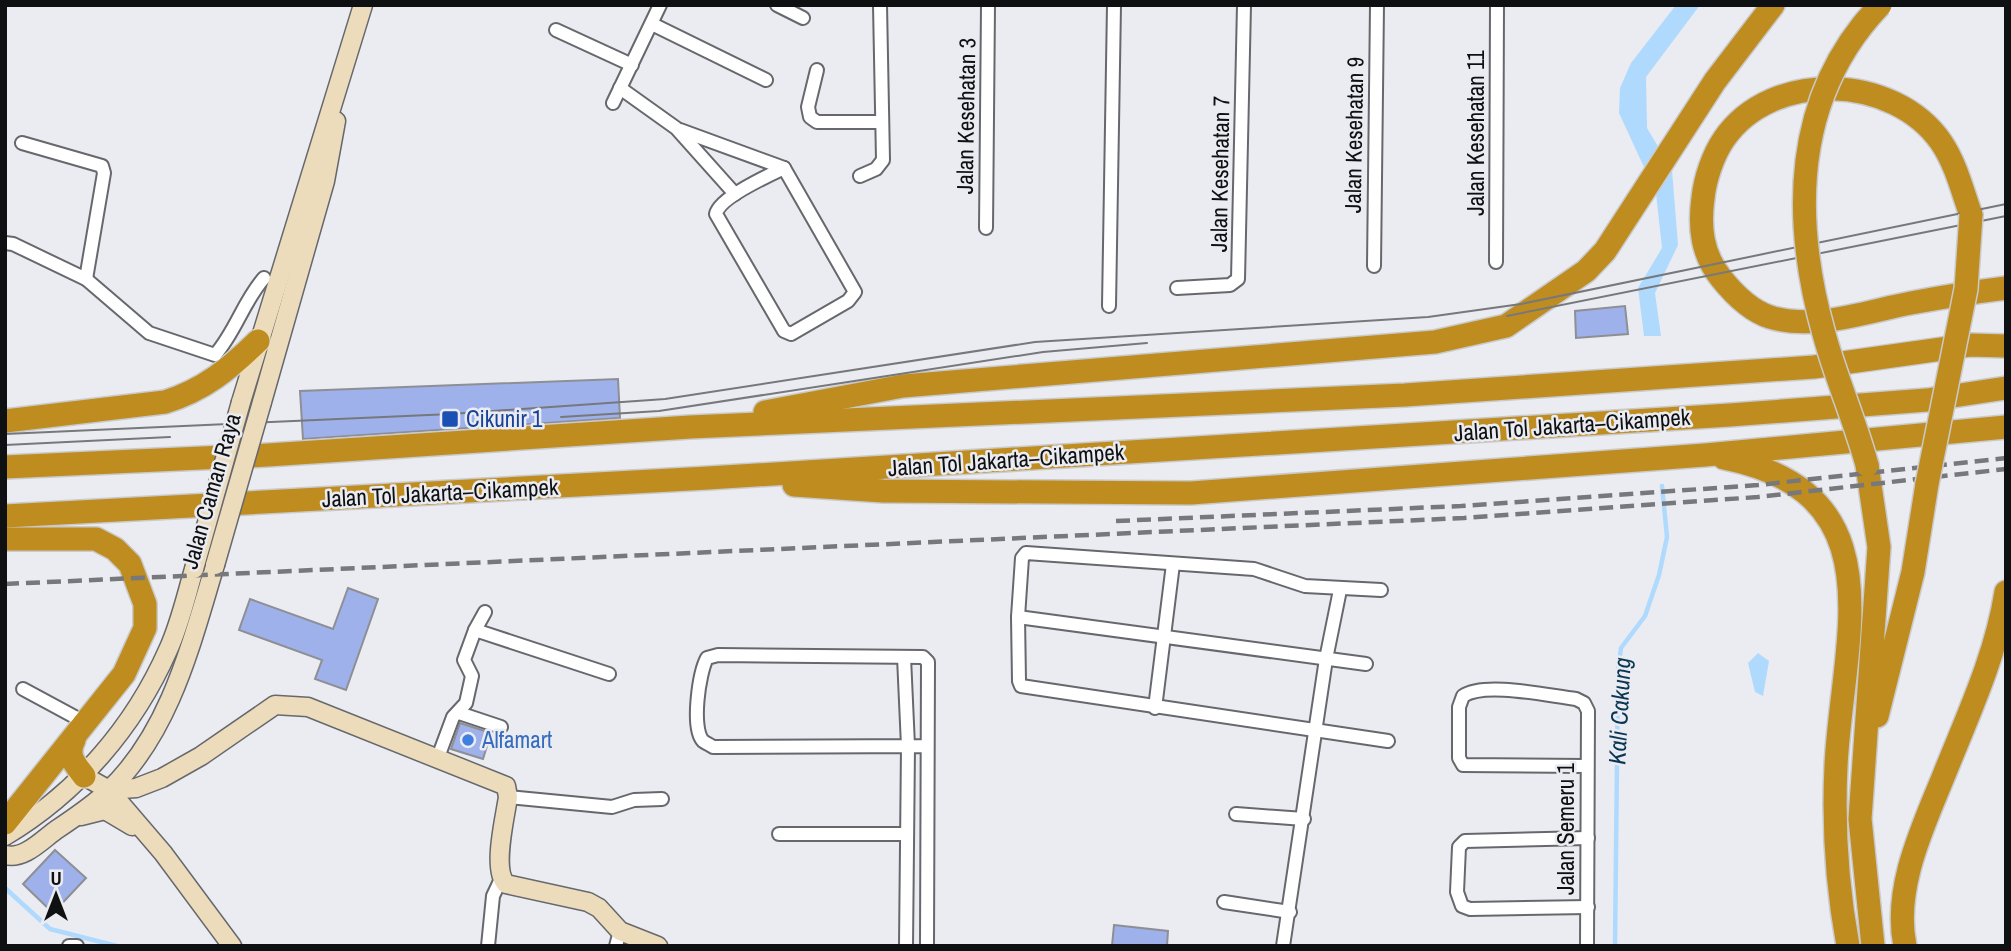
<svg xmlns="http://www.w3.org/2000/svg" width="2011" height="951" font-family="'Archivo Narrow',sans-serif">
<style>
.water{fill:#afdafe}
.lines{fill:none;stroke-linecap:round;stroke-linejoin:round}
.stream{stroke:#afdafe;stroke-width:4.5}
.building{fill:#9fb1ea;stroke:#8d8f94;stroke-width:2}
.street-casing{stroke:#66686c;stroke-width:16}
.secondary-casing{stroke:#66686c;stroke-width:21}
.highway-casing{stroke:#cacacb;stroke-width:26}
.street{stroke:#fff;stroke-width:12}
.secondary{stroke:#ecdcbc;stroke-width:18}
.highway{stroke:#bf8c20;stroke-width:23}
.tram{stroke:#77787b;stroke-width:2}
.rail{stroke:#77787b;stroke-width:4.5;stroke-dasharray:14 7;stroke-linecap:butt}
.secondary-bridge-casing{stroke:#66686c;stroke-width:21;stroke-linecap:butt}
.highway-bridge-casing{stroke:#cacacb;stroke-width:26;stroke-linecap:butt}
.secondary-bridge{stroke:#ecdcbc;stroke-width:18}
.highway-bridge{stroke:#bf8c20;stroke-width:23}
.transit-dot{fill:#1a4fb4;stroke:#eaecf1;stroke-width:2.5}
.shop-dot{fill:#3f7fe0;stroke:#eaecf1;stroke-width:2.5}
.labels{text-anchor:middle;stroke-width:5;stroke-linejoin:round;paint-order:stroke}
.street-label{font-size:23px;fill:#0f1011;stroke:#eaecf1}
.transit-label{font-size:23px;fill:#164399;stroke:#eaecf1;text-anchor:start}
.shop-label{font-size:23px;fill:#366cbe;stroke:#eaecf1;text-anchor:start}
.water-label{font-size:24px;font-style:italic;fill:#0b3653;stroke:#eaecf1}
</style>
<rect width="100%" height="100%" fill="#eaecf1"/>
<g class="water">
<polygon points="1676,5 1700,5 1646,77 1647,128 1672,170 1678,245 1655,293 1661,336 1644,336 1638,288 1662,248 1656,193 1619,113 1620,88 1631,63"/>
<polygon points="1758,653 1769,661 1763,696 1755,692 1748,663"/>
</g>
<g class="lines">
<g class="stream">
<polyline points="5,888 50,929 117,946"/>
<polyline points="1615,946 1618,670 1621,648 1645,616 1659,575 1667,537 1662,486"/>
</g>
</g>
<g class="building">
<polygon points="1625,306 1628,334 1576,338 1575,311"/>
<polygon points="618,379 620,418 303,439 300,391"/>
<polygon points="348,588 378,599 346,690 315,679 322,660 239,630 250,599 333,629"/>
<polygon points="460,723 491,733 483,759 451,749"/>
<polygon points="55,850 86,878 53,913 23,884"/>
<polygon points="1114,925 1168,931 1167,946 1112,946"/>
</g>
<g class="lines">
<defs>
<g id="street">
<polyline points="777,5 803,18"/>
<polyline points="652,24 766,80"/>
<polyline points="556,30 632,65"/>
<polyline points="817,70 808,107 810,117 817,122 882,122"/>
<polyline points="620,88 676,128 735,194"/>
<polyline points="613,103 660,5"/>
<polyline points="680,130 784,168"/>
<polyline points="22,143 102,166 104,173 86,279"/>
<path d="M784,168L855,292L848,301L791,334L784,331L716,214C719,198 769,175 784,168Z"/>
<polyline points="860,176 876,169 883,160 880,5"/>
<polyline points="986,228 988,5"/>
<path d="M5,243L13,244L86,279L149,333L215,355C236,331 243,302 264,278"/>
<polyline points="1496,262 1497,5"/>
<polyline points="1374,266 1377,5"/>
<polyline points="1177,288 1230,285 1238,279 1244,5"/>
<polyline points="1109,306 1114,5"/>
<polyline points="1381,590 1305,586 1254,569 1026,553 1022,558 1018,617 1019,681 1021,686 1388,741"/>
<polyline points="1018,617 1366,664"/>
<polyline points="475,630 609,674"/>
<polyline points="904,657 908,746 906,946"/>
<polyline points="23,689 86,723"/>
<polyline points="1155,708 1173,564"/>
<polyline points="459,713 501,727"/>
<path d="M926,746L713,747C712,746 704,742 703,741C691,728 699,673 707,658L718,655L923,657L928,662L927,946"/>
<polyline points="437,760 453,717 466,703 472,676 464,660 475,630 485,612"/>
<path d="M1586,766L1463,765L1459,758V707L1463,696C1485,681 1549,696 1576,699L1584,703L1588,711L1587,946"/>
<polyline points="508,797 612,807 634,800 662,799"/>
<polyline points="1236,814 1304,819"/>
<polyline points="779,834 907,834"/>
<polyline points="1588,838 1465,841 1459,847 1457,892 1462,906 1470,909 1588,907"/>
<polyline points="1224,902 1290,912"/>
<polyline points="69,946 77,946"/>
<polyline points="488,946 493,896 501,879"/>
<polyline points="616,946 620,931"/>
<polyline points="1283,946 1326,659 1340,590"/>
</g>
<g id="secondary">
<polyline points="241,402 363,5"/>
<polyline points="262,402 325,181 336,121"/>
<polyline points="84,776 109,790 163,853 232,946"/>
<path d="M109,790L136,788L162,778L201,756L275,705L308,707L506,786L508,797C505,818 492,869 506,884L588,902L599,908L620,931L658,946"/>
<polyline points="81,816 105,810 132,826"/>
<path d="M5,836C77,793 134,727 168,650C180,624 186,596 194,569"/>
<path d="M5,855C24,860 42,840 56,830C74,818 92,806 108,791C170,733 191,644 215,565"/>
</g>
<g id="highway">
<path d="M1971,215C1962,190 1956,164 1941,142C1894,74 1772,69 1724,139C1713,155 1705,179 1703,198C1699,228 1702,254 1721,278C1733,293 1751,311 1770,317C1814,331 1868,311 1911,303C1943,297 1974,292 2006,288"/>
<polyline points="765,412 903,386 1435,342 1506,326 1586,271 1605,251 1715,81 1773,5"/>
<path d="M5,421L165,402C204,390 229,369 258,341"/>
<path d="M1724,458C1900,493 1842,640 1836,766C1833,827 1837,886 1848,946"/>
<polyline points="1867,465 1879,547 1860,819 1873,946"/>
<polyline points="5,467 268,455 690,427 1405,395 1814,367 1970,345 2006,346"/>
<polyline points="794,485 883,491 1191,493 1705,455 2006,427"/>
<polyline points="5,516 708,478 1730,415 1927,400 2006,388"/>
<polyline points="5,539 96,539 115,549 130,564 145,604 145,628 124,674 5,823"/>
<polyline points="1877,716 1913,572 1927,484"/>
<path d="M74,740C66,756 75,764 84,776"/>
<path d="M1905,946C1893,888 1923,827 1944,775C1968,715 1996,656 2006,592"/>
</g>
</defs>
<use href="#street" class="street-casing"/>
<use href="#secondary" class="secondary-casing"/>
<use href="#highway" class="highway-casing"/>
<use href="#street" class="street"/>
<use href="#secondary" class="secondary"/>
<use href="#highway" class="highway"/>
<g class="tram">
<polyline points="1507,316 2006,216"/>
<polyline points="561,417 659,411 1043,352 1147,343"/>
<polyline points="5,434 451,414 665,399 1035,342 1428,317 1521,304 2006,204"/>
<polyline points="5,445 170,437"/>
</g>
<g class="rail">
<polyline points="1116,521 1461,506 1758,485 2006,458"/>
<polyline points="5,584 1464,518 1758,497 2006,469"/>
</g>
<defs>
<g id="secondary-bridge">
<polyline points="215,565 262,402"/>
<polyline points="194,569 241,402"/>
</g>
<g id="highway-bridge">
<path d="M1867,465C1855,421 1836,378 1824,334C1792,219 1792,97 1880,5"/>
<polyline points="1927,484 1966,289 1971,215"/>
</g>
</defs>
<use href="#secondary-bridge" class="secondary-bridge-casing"/>
<use href="#highway-bridge" class="highway-bridge-casing"/>
<use href="#secondary-bridge" class="secondary-bridge"/>
<use href="#highway-bridge" class="highway-bridge"/>
</g>
<rect class="transit-dot" x="441" y="410" width="18" height="18" rx="3.5"/>
<circle class="shop-dot" cx="468" cy="740" r="7"/>
<g class="labels">
<g class="street-label">
<text transform="translate(966 116) rotate(-89)" y="8">Jalan Kesehatan 3</text>
<text transform="translate(1476 133) rotate(-90)" y="8">Jalan Kesehatan 11</text>
<text transform="translate(1354 135) rotate(-89)" y="8">Jalan Kesehatan 9</text>
<text transform="translate(1220 174) rotate(-89)" y="8">Jalan Kesehatan 7</text>
<text transform="translate(1572 425) rotate(-4)" y="8">Jalan Tol Jakarta–Cikampek</text>
<text transform="translate(1006 460) rotate(-4)" y="8">Jalan Tol Jakarta–Cikampek</text>
<text transform="translate(211 491) rotate(-74)" y="8">Jalan Caman Raya</text>
<text transform="translate(440 493) rotate(-3)" y="8">Jalan Tol Jakarta–Cikampek</text>
<text transform="translate(1566 829) rotate(-90)" y="8">Jalan Semeru 1</text>
</g>
<g class="transit-label">
<text x="466" y="427">Cikunir 1</text>
</g>
<g class="shop-label">
<text x="482" y="748">Alfamart</text>
</g>
<g class="water-label">
<text transform="translate(1620 711) rotate(-87)" y="8">Kali Cakung</text>
</g>
</g>
<rect width="2011" height="951" fill="none" stroke="#0f1011" stroke-width="14"/>
<g transform="translate(56 895)" stroke="#eaecf1" stroke-width="5" paint-order="stroke">
<path d="M0-5L12 26L0 18L-12 26Z" fill="#0f1011"/>
<text y="-10" font-size="19" font-weight="bold" text-anchor="middle" fill="#0f1011">U</text>
</g>
</svg>
